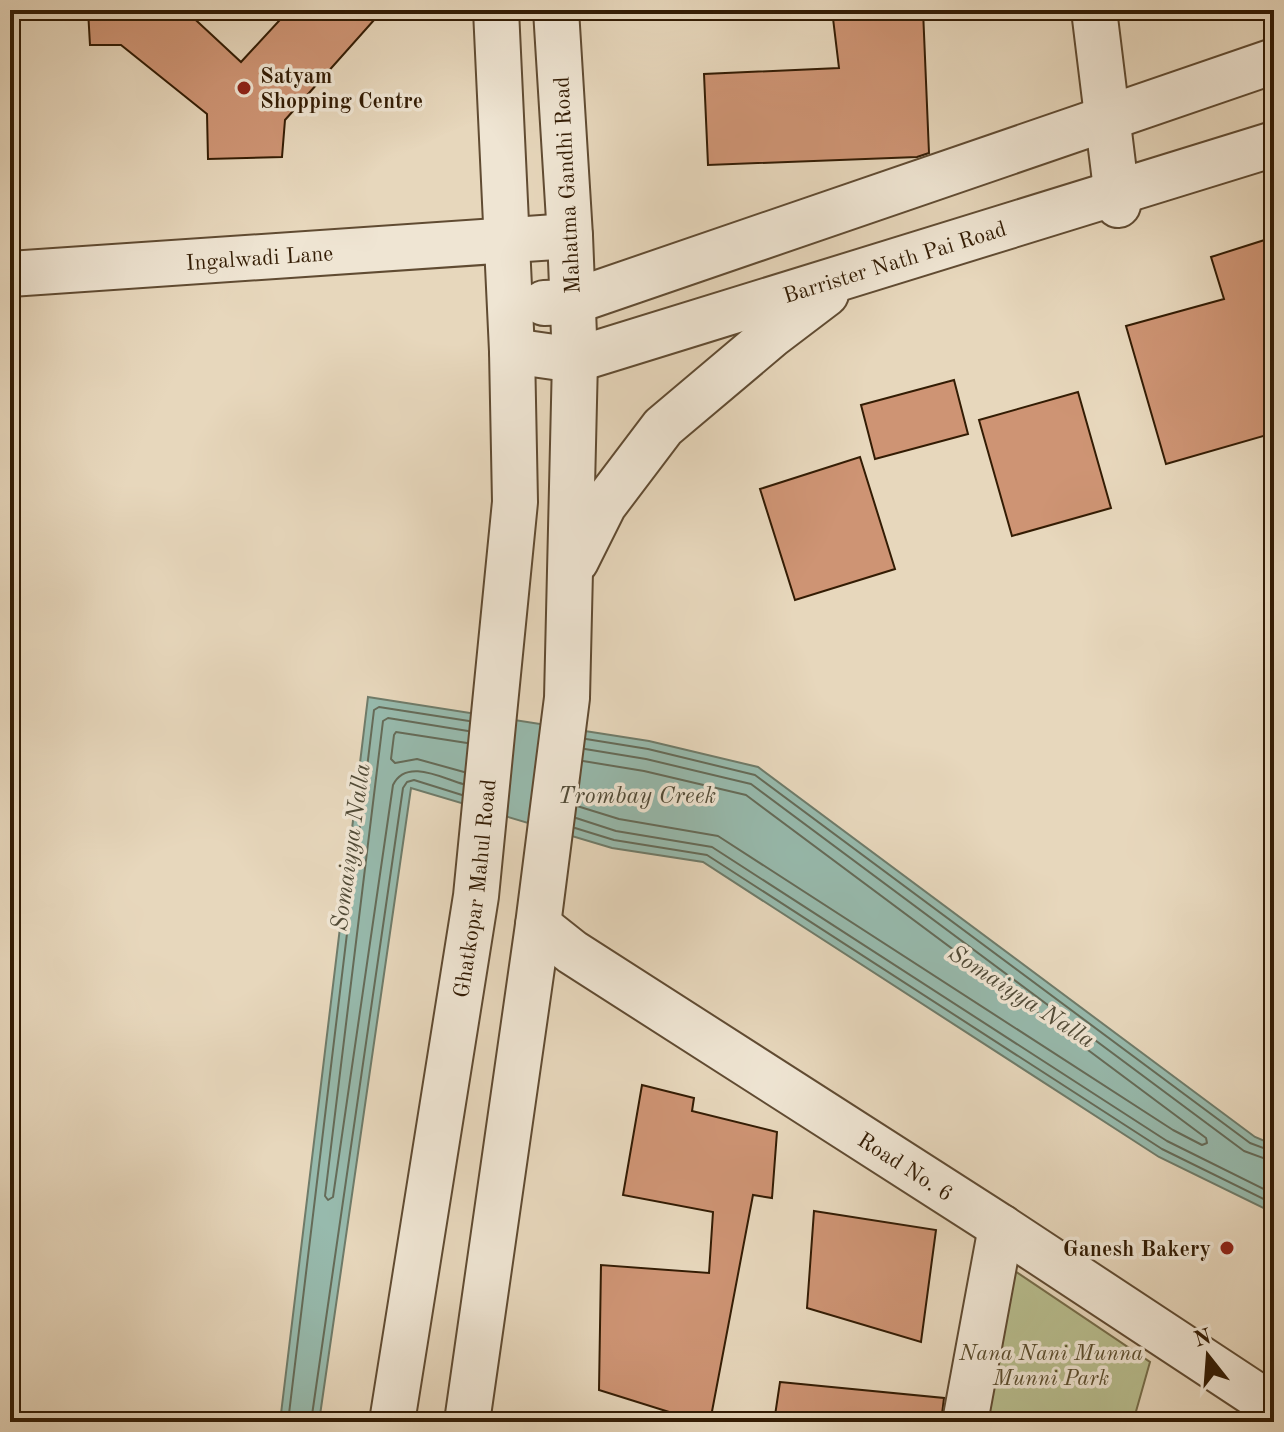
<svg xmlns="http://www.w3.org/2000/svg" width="1284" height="1432" font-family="'Old Standard TT',serif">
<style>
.green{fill:#b8be8f;stroke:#766d4a;stroke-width:2}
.water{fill:#97baad;stroke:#6f7b69;stroke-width:2}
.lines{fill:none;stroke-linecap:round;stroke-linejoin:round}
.shore{stroke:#656b58;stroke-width:2}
.building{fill:#ce9474;stroke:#331c04;stroke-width:2}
.minor-casing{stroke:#604b32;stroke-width:48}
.tertiary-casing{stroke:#604b32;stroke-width:48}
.minor{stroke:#efe5d3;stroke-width:44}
.tertiary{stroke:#efe5d3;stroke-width:44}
.poi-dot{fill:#8f2418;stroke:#efe5d3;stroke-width:3}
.labels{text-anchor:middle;stroke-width:7;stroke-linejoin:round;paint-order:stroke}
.poi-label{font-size:22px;font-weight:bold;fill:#331c04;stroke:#efe5d3;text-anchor:start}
.street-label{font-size:22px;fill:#331c04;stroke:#efe5d3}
.park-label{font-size:22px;font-style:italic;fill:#5b4d2e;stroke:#efe5d3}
.water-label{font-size:24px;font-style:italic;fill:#514b37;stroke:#efe5d3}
</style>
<rect width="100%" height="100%" fill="#e7d7bc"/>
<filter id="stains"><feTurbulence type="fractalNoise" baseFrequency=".0025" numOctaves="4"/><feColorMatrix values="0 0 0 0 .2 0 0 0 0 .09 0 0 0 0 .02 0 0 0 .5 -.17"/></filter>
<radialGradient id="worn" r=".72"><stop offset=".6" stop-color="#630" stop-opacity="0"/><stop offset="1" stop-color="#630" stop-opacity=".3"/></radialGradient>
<polygon class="green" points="1012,1269 1150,1362 1133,1422 982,1422"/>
<polygon class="water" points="368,697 649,741 758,767 1255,1137 1274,1145 1274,1213 1159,1157 703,862 612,848 411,788 319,1422 280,1422"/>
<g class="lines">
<g class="shore">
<polyline points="586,739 648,749 755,775 1250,1143 1274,1152"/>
<polyline points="585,749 646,759 751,784 1244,1151 1274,1162"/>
<polyline points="464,772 417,759 395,763 391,759 394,735 396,732 467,743"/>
<path d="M463,784C442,778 406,758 393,785L333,1197L328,1200L325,1196L383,721L388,718L468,731"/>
<polyline points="577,806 619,819 718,836 1173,1130 1202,1145 1207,1143 1206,1138 746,795 644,771 583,761"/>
<polyline points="576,818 616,831 712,847 1167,1141 1274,1194"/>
<polyline points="575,828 614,840 707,855 1162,1149 1274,1204"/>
<polyline points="288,1422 374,710 379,707 469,721"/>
<polyline points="311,1422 403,788 407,782 414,780 462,795"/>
</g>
</g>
<g class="building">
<polygon points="88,10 185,10 241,62 289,10 383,10 285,120 282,157 208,159 207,114 121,45 90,45"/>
<polygon points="832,10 923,10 929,153 917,157 708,165 704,74 839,68"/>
<polygon points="1274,237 1274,433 1166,464 1126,326 1224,299 1211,257"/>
<polygon points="954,380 968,434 875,459 861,405"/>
<polygon points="1078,392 1111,508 1012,536 979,420"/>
<polygon points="860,457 895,569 795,600 760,489"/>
<polygon points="642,1085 694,1098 692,1111 777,1132 772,1198 753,1195 710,1422 701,1422 599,1390 601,1265 709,1273 713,1212 623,1195"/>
<polygon points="814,1211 936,1230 921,1342 807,1308"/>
<polygon points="780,1382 944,1398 941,1422 774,1422"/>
</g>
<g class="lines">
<defs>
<g id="minor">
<polyline points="1094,10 1118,205"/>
<path id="s1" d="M10,274L570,236"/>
<polyline points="965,1422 1001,1227"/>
</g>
<g id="tertiary">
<polyline points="544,303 572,302 1274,61"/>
<path id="s2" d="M512,351L575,360L1274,144"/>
<polyline points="576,561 604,505 663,427 772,335 826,294"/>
<path id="s3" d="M538,925L572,952L1001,1227L1274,1407"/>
<path id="s4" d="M392,1422L476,896L515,502L512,351L496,10"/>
<polyline points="467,1422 538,925 567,698 575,360 570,236 556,10"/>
</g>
</defs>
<use href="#minor" class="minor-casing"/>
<use href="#tertiary" class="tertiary-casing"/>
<use href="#minor" class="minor"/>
<use href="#tertiary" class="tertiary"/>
</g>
<g class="poi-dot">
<circle cx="244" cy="88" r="8"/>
<circle cx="1227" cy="1248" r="8"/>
</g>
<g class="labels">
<g class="poi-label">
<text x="260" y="83">Satyam<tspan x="260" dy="25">Shopping Centre</tspan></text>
<text x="1211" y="1256" text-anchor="end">Ganesh Bakery</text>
</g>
<g class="street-label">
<text transform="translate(566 185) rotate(-93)" y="8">Mahatma Gandhi Road</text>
<text dy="8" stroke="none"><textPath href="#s1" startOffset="250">Ingalwadi Lane</textPath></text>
<text dy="8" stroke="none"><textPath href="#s2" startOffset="398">Barrister Nath Pai Road</textPath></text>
<text dy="8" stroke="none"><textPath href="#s4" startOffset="540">Ghatkopar Mahul Road</textPath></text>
<text dy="8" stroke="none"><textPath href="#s3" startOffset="440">Road No. 6</textPath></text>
</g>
<g class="park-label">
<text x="1051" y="1360">Nana Nani Munna<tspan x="1051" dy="25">Munni Park</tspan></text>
</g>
<g class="water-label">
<text x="637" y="803">Trombay Creek</text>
<text transform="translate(350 847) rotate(-82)" y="8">Somaiyya Nalla</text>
<text transform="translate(1022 996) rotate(33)" y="8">Somaiyya Nalla</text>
</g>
</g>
<rect width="1284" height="1432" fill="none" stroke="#e7d7bc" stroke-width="40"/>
<rect x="12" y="12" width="1260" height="1408" fill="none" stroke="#331c04" stroke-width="4"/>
<rect x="20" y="20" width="1244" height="1392" fill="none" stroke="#331c04" stroke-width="2"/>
<g transform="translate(1208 1356) rotate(343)" stroke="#efe5d3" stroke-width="6" paint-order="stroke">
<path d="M0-6L14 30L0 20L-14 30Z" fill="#331c04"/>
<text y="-12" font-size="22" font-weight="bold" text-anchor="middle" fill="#331c04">N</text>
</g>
<rect width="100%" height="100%" filter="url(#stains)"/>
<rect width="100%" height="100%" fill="url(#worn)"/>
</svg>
